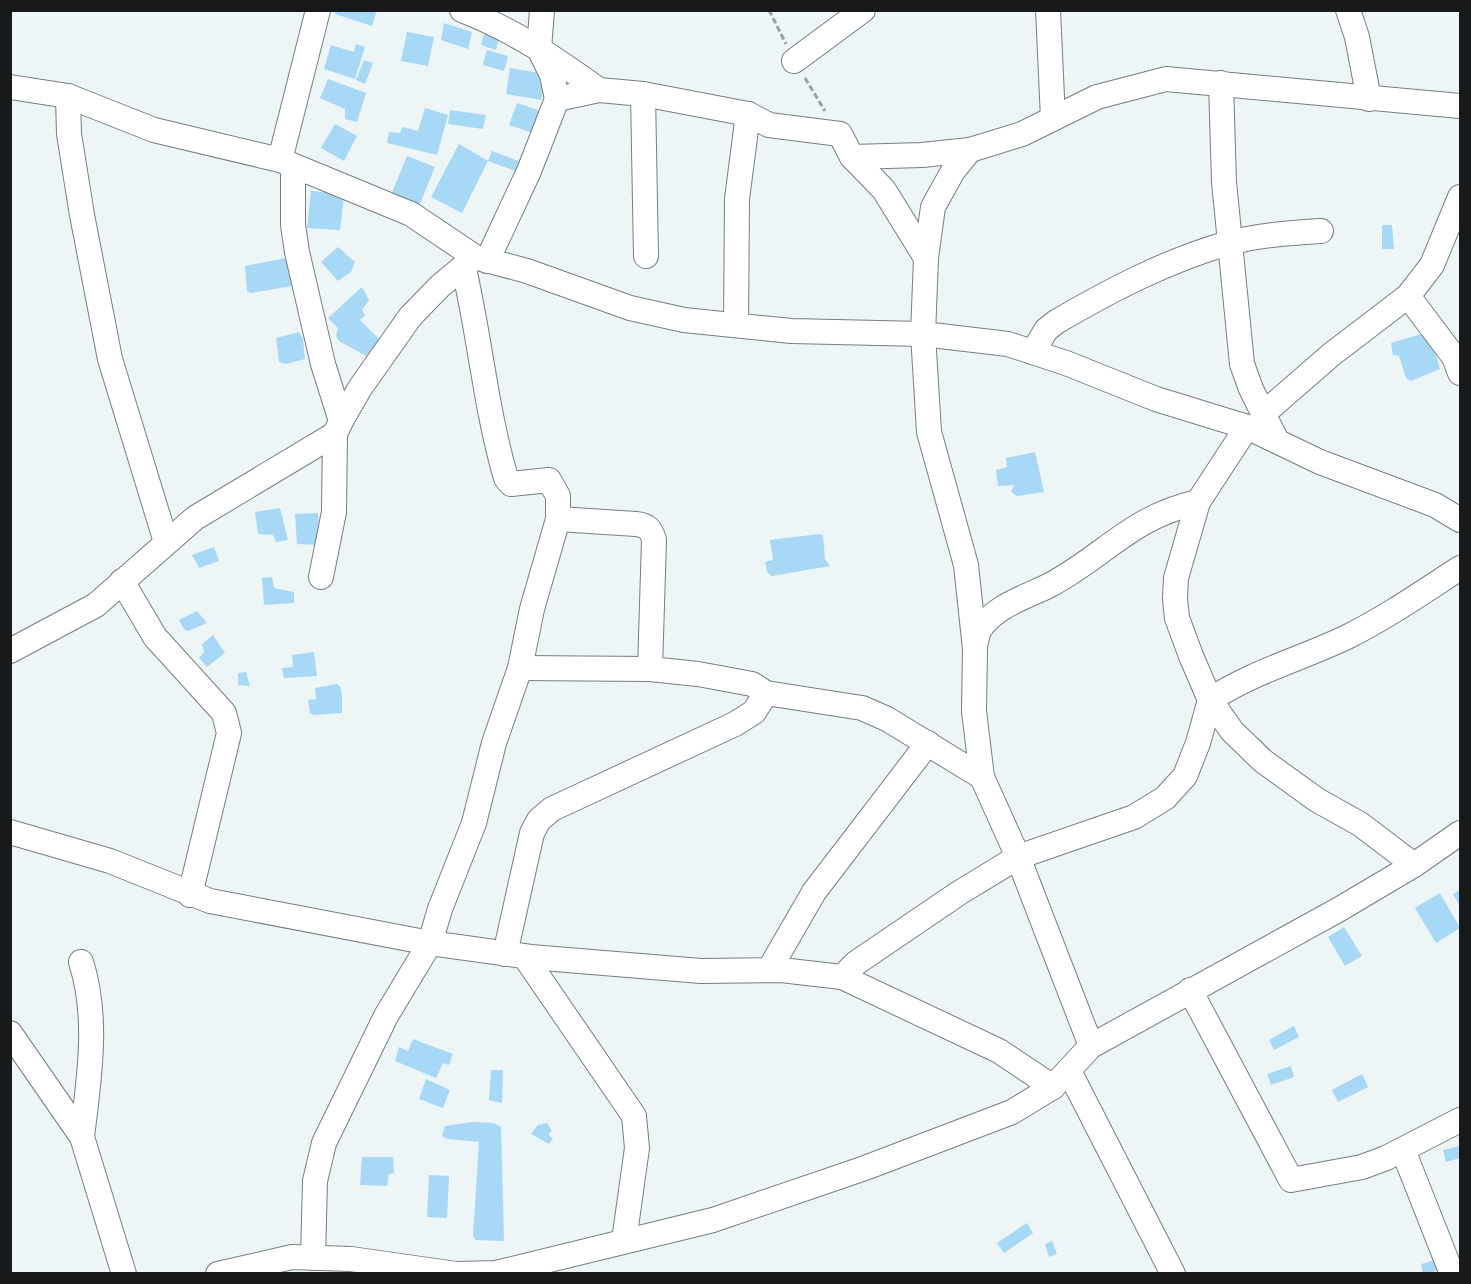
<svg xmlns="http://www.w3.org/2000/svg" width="1471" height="1284" font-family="'Exo 2',sans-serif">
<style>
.building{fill:#a7d8f5}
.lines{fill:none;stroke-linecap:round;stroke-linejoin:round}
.minor-casing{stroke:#777e80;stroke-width:26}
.path{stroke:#9ba1a2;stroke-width:3;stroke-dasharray:6 3;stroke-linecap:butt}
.minor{stroke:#fff;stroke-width:24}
</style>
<rect width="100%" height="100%" fill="#edf5f6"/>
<g class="building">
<polygon points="336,10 377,10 372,26 335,14"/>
<polygon points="444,23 472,32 468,49 441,40"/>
<polygon points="407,32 434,37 428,66 401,61"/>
<polygon points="484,34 499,39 496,50 481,45"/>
<polygon points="356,44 365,47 355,79 324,69 331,45 354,52"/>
<polygon points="487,50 508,56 504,71 483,65"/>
<polygon points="364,60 373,63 365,84 356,80"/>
<polygon points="510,68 545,74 541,100 506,94"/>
<polygon points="328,79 366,93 357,122 345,119 345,109 320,98"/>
<polygon points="517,103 541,111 533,133 509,125"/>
<polygon points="425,108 448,115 437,155 387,143 389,132 400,133 402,127 418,131"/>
<polygon points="450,110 486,115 483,129 448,124"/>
<polygon points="335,124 357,136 344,161 321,148"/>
<polygon points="459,144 488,161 492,151 524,163 521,173 488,161 462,213 431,197"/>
<polygon points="407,156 435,167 419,206 391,195"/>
<polygon points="311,191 339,193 344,196 340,230 307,228"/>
<polygon points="1382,225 1392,225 1394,249 1382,249"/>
<polygon points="338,247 355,262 351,272 338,281 321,262"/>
<polygon points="291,257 292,286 251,293 247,291 245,266"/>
<polygon points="362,287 369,300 362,310 365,315 360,320 381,341 366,356 339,341 336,336 338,328 328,318"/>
<polygon points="299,332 303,339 305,359 286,364 279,362 276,338"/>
<polygon points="1428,332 1437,349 1435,352 1440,369 1411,381 1406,378 1399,356 1393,355 1391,343"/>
<polygon points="1035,452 1044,492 1017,496 1011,492 1014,485 998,486 996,470 1007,467 1006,458"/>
<polygon points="280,508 288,540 276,542 273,535 258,534 255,512"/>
<polygon points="318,513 320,545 297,544 295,514"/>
<polygon points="819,534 823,535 825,559 830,566 772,576 767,572 765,562 773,560 770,540"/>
<polygon points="214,547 219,561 199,568 192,555"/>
<polygon points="272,577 274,588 294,592 294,603 264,605 262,578"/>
<polygon points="197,611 207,623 188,631 184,629 179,620"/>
<polygon points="213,635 225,653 207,667 199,658 204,652 202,644"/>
<polygon points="314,652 317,676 284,678 282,668 293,667 292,655"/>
<polygon points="246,672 250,686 238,685 238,673"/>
<polygon points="336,684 340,686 342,696 342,713 314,715 310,713 308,700 316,699 315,688"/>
<polygon points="1460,890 1460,906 1453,894"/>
<polygon points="1440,893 1460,928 1436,943 1415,908"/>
<polygon points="1344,927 1362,956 1345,966 1328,937"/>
<polygon points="1294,1026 1299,1037 1274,1050 1269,1040"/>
<polygon points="413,1039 453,1054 449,1065 443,1063 436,1078 395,1061 399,1047 408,1051"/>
<polygon points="1291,1066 1294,1077 1271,1085 1267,1074"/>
<polygon points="491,1070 503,1070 502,1103 489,1100"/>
<polygon points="1362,1074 1368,1087 1338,1102 1332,1090"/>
<polygon points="426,1079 450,1090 443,1108 419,1099"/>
<polygon points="472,1122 494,1123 501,1127 504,1241 476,1240 473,1236 479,1142 447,1139 442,1136 445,1126"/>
<polygon points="547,1123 552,1131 548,1134 553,1139 549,1144 531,1134 538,1125"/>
<polygon points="1460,1146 1460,1158 1446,1162 1443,1150"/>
<polygon points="362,1157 393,1157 394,1173 389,1174 387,1186 360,1185"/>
<polygon points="429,1175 449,1176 447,1218 427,1217"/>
<polygon points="1027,1223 1033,1233 1004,1253 997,1243"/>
<polygon points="1052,1241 1057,1254 1049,1257 1045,1244"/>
<polygon points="1443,1258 1446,1269 1423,1274 1421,1264"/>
</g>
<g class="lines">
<defs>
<g id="minor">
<path d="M462,10C512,29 556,59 599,90"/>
<polyline points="1048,10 1053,119"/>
<polyline points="1348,10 1357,37 1369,99"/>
<polyline points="794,61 863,10"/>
<polyline points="1221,83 1224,182 1242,364 1251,389 1276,439"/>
<polyline points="10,87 68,96 154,130 280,160 411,214 475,257 527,271 630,308 684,320 791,331 923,334 1008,344 1066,363 1156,399 1247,427 1320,462 1435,505 1460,520"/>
<polyline points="643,94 646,256"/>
<polyline points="68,96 69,134 82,215 110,359 166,542"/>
<polyline points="557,99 599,90 643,94 748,114 769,125 840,134 852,157 884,190 926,258"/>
<polyline points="970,150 953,171 933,207 926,258 923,334 929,432 966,565 975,649 974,711 982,777 1018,857 1091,1046"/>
<polyline points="852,157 922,155 970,150 1022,134 1097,97 1166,79 1460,106"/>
<polyline points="280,160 318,10"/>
<polyline points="293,167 293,225 297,252 323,364 341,421"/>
<polyline points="487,261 529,171 557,99 552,75 539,49 542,10"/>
<polyline points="1408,296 1454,357 1460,373"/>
<polyline points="736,325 737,199 748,114"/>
<path d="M1033,352L1046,330L1056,322C1111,290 1168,260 1229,243C1258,235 1290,233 1321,231"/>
<polyline points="1263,414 1332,354 1408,296 1432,265 1460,197"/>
<polyline points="1247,427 1198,502 1176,578 1175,599 1177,618 1191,656 1210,700 1232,731 1263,761 1317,800 1360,824 1414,865"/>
<path d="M558,519L636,524C647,525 651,529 654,540L650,669"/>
<polyline points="321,577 334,512 335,434 341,421 360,388 410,317 440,286 473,259"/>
<polyline points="122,581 155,637 224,713 229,733 190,895"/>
<path d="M975,647C976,642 977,634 980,629C995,606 1026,597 1050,585C1106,555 1131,517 1198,502"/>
<polyline points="10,651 96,605 195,518 335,434"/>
<polyline points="520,668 650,669 698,674 752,684 766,693 862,708 887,719 982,777"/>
<polyline points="10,832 110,861 210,901 430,943 531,957 701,971 781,970 842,977 999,1051 1053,1087"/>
<polyline points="505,954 532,833 539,820 552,809 735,724 754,712 766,693"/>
<polyline points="525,957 634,1116 637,1148 624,1241"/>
<path d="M81,962C99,1018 89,1079 82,1137"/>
<polyline points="769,970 814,892 928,743"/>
<path d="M842,977L856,963L959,893L1018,857L1134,817L1165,798L1185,776L1198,743L1210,700C1252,672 1301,659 1347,637C1387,617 1423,592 1460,568"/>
<polyline points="1190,990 1291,1180 1362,1167 1386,1158 1460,1120"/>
<polyline points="10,1033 82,1137 124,1274"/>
<polyline points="1069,1071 1173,1274"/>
<polyline points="1403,1150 1452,1274"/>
<path d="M313,1258L315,1181L324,1143L386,1016L430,943L440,909L474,823L494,743L520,668L532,609L558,519V496L549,480L511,484L506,478C486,410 480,338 464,269"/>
<polyline points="218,1274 292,1257 351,1259 456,1274"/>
<polyline points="457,1274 496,1273 713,1220 865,1168 1012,1112 1053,1087 1091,1046 1338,910 1414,865 1460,833"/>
</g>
</defs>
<use href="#minor" class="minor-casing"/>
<g class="path">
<polyline points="769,10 786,44"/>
<polyline points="805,78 825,111"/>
</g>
<use href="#minor" class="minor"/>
</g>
<rect width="1471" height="1284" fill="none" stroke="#17191a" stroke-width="24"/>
</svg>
